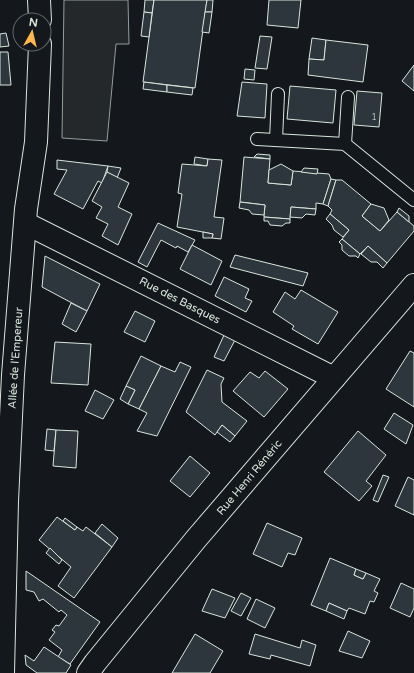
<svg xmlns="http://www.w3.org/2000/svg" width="414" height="673" font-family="'Varela Round',sans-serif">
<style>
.parking{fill:#24282b;stroke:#939e99}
.building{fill:#2c363c;stroke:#d8e6dc}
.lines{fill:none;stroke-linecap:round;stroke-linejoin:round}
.service-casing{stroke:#d8e6dc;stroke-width:14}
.minor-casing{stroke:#d8e6dc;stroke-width:24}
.tertiary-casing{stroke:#d8e6dc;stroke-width:24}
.service{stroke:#14181c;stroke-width:12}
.minor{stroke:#14181c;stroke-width:22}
.tertiary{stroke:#14181c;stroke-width:22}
.labels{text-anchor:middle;stroke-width:3;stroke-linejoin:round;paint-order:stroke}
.number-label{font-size:9px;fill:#adbab4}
.street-label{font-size:11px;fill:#d8e6dc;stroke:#14181c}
</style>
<rect width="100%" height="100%" fill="#14181c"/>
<polygon class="parking" points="64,0 128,0 129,44 116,44 107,141 62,138"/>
<g class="building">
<polygon points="145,0 154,0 152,13 144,12"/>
<polygon points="154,0 207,0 195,88 143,82"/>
<polygon points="207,0 213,0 212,12 205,12"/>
<polygon points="269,0 301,0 298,28 267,25"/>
<polygon points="144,12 152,13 149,37 141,36"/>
<polygon points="205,12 212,12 209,33 202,32"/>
<polygon points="6,33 9,46 0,47 0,34"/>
<polygon points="260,36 272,37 267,69 255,68"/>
<polygon points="312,38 326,40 324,60 309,59"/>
<polygon points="326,40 368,45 363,82 308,75 309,59 324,60"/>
<polygon points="0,52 8,52 11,85 0,85"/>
<polygon points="414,65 414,91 402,81"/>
<polygon points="245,69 255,70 254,80 244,79"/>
<polygon points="144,82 167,85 167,92 143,89"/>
<polygon points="242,82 267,84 265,118 237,116"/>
<polygon points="167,85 193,88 192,95 167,92"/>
<polygon points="290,86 336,90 333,123 287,119"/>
<polygon points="357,91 382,93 379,127 354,125"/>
<polygon points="257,154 270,155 270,159 254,157"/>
<polygon points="195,157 208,159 207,166 194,164"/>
<polygon points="244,157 270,159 268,183 291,185 293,171 329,174 331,179 323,204 316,203 316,209 291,207 290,219 264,217 265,205 240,202"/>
<polygon points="208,159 222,160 214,217 224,218 221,239 212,238 213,234 177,227 182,194 178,193 182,164 207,166"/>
<polygon points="57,160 108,166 102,183 98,181 83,209 54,194 67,170 57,169"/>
<polygon points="281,164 293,171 291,185 268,183 269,170"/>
<polygon points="108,166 121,168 117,178 107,172"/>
<polygon points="304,168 318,169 317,174 301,172"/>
<polygon points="107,172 129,183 118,207 132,214 118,245 102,236 108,224 96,218 102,207 92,201"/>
<polygon points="331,179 336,180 328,206 323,204"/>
<polygon points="336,180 342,180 371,204 362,216 380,231 397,212 414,226 414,231 387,263 368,246 360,254 342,239 349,230 330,214 332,210 328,206"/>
<polygon points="240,202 265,205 264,215 252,214 249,210 239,208"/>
<polygon points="371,204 384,208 389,220 380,231 362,216"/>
<polygon points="291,207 316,209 315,215 306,214 302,218 290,217"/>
<polygon points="399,208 409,216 409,222 397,212"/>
<polygon points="330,214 349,230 343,237 334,230 332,225 326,219"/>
<polygon points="264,217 290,219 290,223 286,223 282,226 270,225 268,221 264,221"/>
<polygon points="158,223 195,240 188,252 177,246 176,248 161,240 147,267 138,262"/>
<polygon points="203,232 213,234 212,238 203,238"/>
<polygon points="342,239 360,254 358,258 356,256 349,256 342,250 342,245 339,242"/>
<polygon points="192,245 222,261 211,285 180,269"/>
<polygon points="368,246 387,263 383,268 377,262 371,262 361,254"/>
<polygon points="235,255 308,273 303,286 230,267"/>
<polygon points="45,256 100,284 87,311 42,287"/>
<polygon points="224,277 249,289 245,298 252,301 246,312 215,296"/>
<polygon points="301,290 338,312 318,344 292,329 294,326 273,312 285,292 295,299"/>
<polygon points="71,303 87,311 76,332 62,324"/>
<polygon points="135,311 155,321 145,342 124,332"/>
<polygon points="224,335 235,340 224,361 214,357"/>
<polygon points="55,342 91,344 88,385 51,383"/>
<polygon points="410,351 414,353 414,407 386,389"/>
<polygon points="141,356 161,366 139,409 128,404 135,390 126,386"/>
<polygon points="180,362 191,367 157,436 137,431 147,413 139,409 161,366 175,372"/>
<polygon points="207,370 224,378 221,384 222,402 247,421 235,436 222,425 215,435 186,412"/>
<polygon points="265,371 288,389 264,417 233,391 250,372 259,378"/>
<polygon points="126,386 135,390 128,404 120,399"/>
<polygon points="95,390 114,400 103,419 85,411"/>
<polygon points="394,413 413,425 406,444 384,429"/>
<polygon points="222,425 235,436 230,442 217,432"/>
<polygon points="47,429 56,430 54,451 45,450"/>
<polygon points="56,430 78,431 76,468 53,466"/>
<polygon points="358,431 386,455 366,481 372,486 359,501 324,472"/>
<polygon points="190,456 210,473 190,497 170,481"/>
<polygon points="383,475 389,477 378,502 373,500"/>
<polygon points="408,477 414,480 414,515 395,506"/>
<polygon points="57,517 75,530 77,527 83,531 86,527 112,547 74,598 58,586 71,567 39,540"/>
<polygon points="65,518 77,527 75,530 63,521"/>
<polygon points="267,523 302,538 295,555 288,553 282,567 253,554"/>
<polygon points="102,524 118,538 112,547 95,533"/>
<polygon points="50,548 62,560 59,564 46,553"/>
<polygon points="330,558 356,569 354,575 363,579 366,573 380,579 374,591 378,593 374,602 370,601 365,614 349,608 347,611 329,603 326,611 311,605"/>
<polygon points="356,569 366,573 363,579 354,575"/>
<polygon points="26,571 100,622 70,664 58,657 62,650 49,640 55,632 52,630 56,625 59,626 67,615 61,610 59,612 43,599 39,601 34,592 26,590"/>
<polygon points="401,583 414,589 414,608 410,617 390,608"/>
<polygon points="212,589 235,598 225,618 202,611"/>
<polygon points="241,593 251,598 241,616 231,611"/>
<polygon points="256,599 275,608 265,628 247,619"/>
<polygon points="329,603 347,611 344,619 326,611"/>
<polygon points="348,631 370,641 362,658 339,651"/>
<polygon points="195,634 223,651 210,673 172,673"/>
<polygon points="255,634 300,648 302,640 316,645 310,666 271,655 270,659 249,654"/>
<polygon points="44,647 71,665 66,673 37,673 26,665 25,655 34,661"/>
</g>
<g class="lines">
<defs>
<g id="service">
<polyline points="257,139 345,144 414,200"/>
<polyline points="276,140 278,94"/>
<polyline points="345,144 348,97"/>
</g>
<g id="minor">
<polyline points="25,223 334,378"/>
<polyline points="88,673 95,663 196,539 414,285"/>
</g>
<g id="tertiary">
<polyline points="39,0 40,20"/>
<polyline points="3,673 7,501 13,375 26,209 36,142 40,44"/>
</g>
</defs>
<use href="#service" class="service-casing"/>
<use href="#minor" class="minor-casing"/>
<use href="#tertiary" class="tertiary-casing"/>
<use href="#service" class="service"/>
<use href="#minor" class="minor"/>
<use href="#tertiary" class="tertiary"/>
</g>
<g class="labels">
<g class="number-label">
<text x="374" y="120">1</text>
</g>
<g class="street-label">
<text transform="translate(180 300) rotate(27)" y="4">Rue des Basques</text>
<text transform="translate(15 358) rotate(-86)" y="4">Allée de l'Empereur</text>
<text transform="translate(249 477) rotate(-50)" y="4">Rue Henri Rénéric</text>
</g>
</g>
<g transform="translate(32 32) rotate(8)"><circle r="19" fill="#14181c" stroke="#626a69"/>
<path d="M0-3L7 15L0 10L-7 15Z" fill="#ffb74d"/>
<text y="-6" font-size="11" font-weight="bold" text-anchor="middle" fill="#d8e6dc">N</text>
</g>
</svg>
